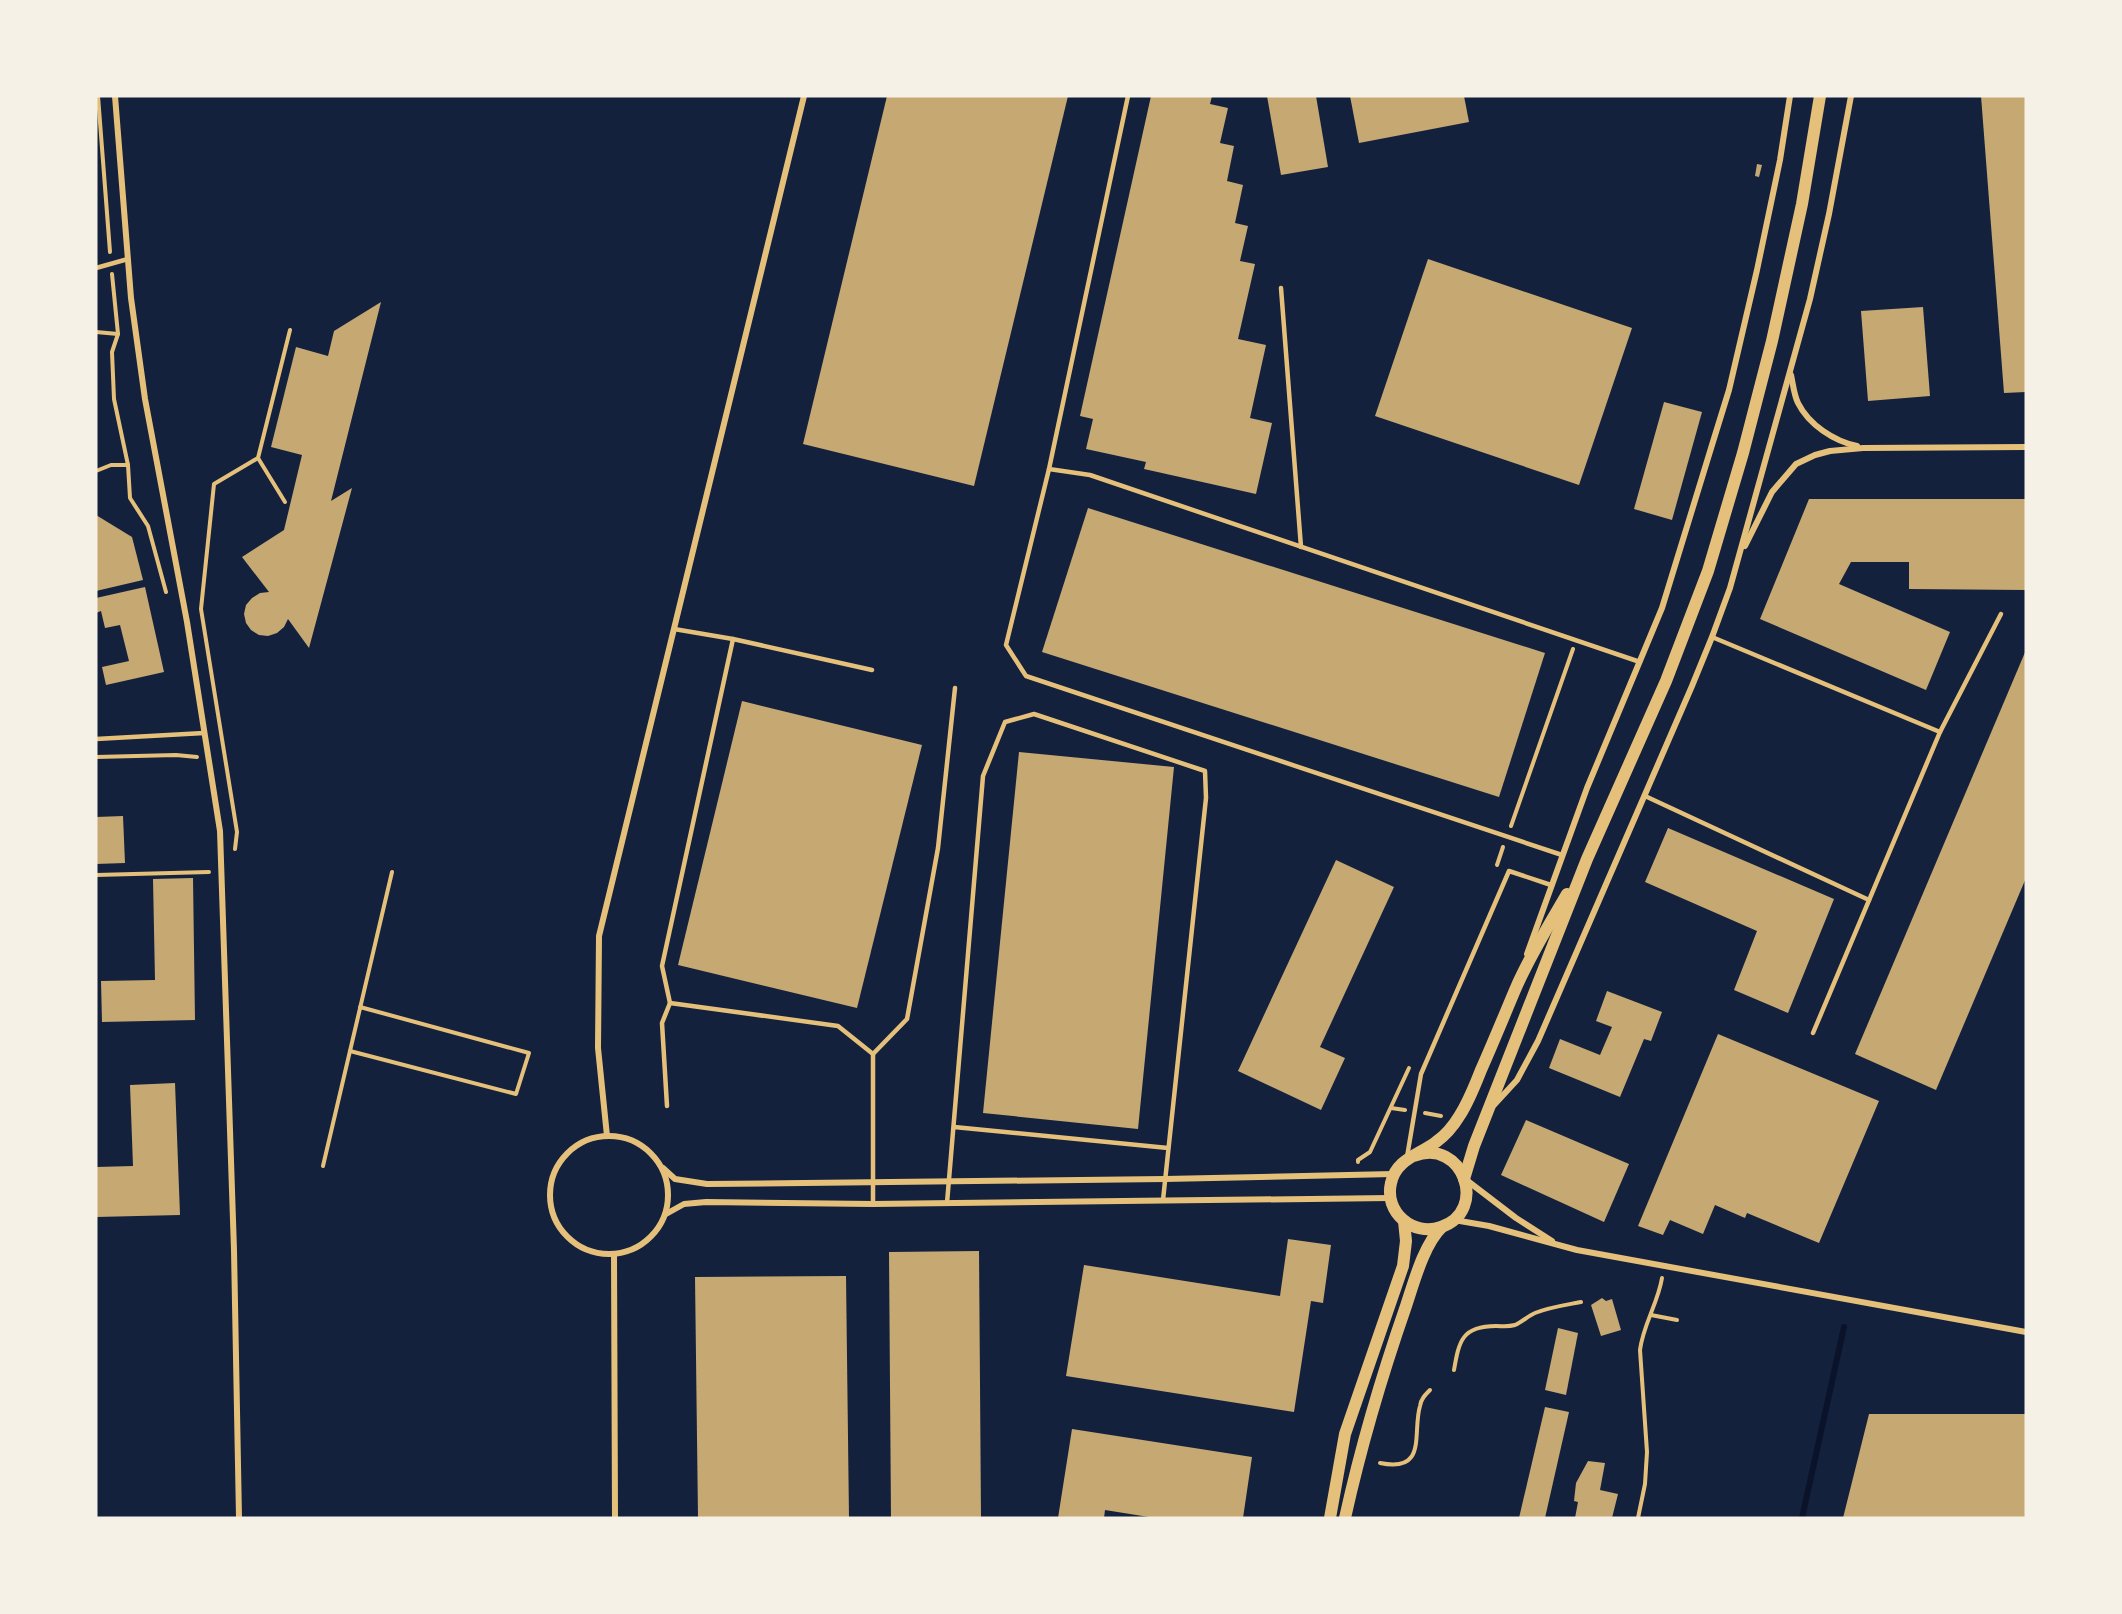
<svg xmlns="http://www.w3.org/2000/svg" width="2122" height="1614" font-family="'Public Sans',sans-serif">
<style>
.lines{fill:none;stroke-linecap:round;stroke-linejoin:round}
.stream{stroke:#0b132b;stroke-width:6}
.building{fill:#c6a872}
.path{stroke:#e5c07b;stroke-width:4}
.service{stroke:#e5c07b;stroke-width:4.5}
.minor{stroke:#e5c07b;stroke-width:6}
.secondary{stroke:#e5c07b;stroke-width:12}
</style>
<rect width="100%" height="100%" fill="#14213d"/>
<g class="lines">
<polyline class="stream" points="1802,1518 1844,1327"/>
</g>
<g class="building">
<polygon points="887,96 1068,96 974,486 803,444"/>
<polygon points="1151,96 1212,96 1210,104 1228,108 1220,143 1234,146 1227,181 1243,185 1235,223 1248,226 1240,261 1255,264 1238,339 1266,345 1250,418 1272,423 1256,494 1144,469 1146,462 1086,449 1093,419 1080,416"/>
<polygon points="1267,96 1316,96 1328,167 1281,175"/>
<polygon points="1350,96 1464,96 1469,122 1359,143"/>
<polygon points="1981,96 2026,96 2026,392 2004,393"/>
<polygon points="1757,164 1762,165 1759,177 1755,176"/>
<polygon points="1428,259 1632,328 1579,485 1375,416"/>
<polygon points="381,302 331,501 352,488 309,648 288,619 284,627 277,633 268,636 259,635 251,630 246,623 244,614 246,605 252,598 260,593 269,592 242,557 284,530 302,455 271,447 296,347 328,356 334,331"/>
<polygon points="1923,307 1930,396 1868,401 1861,311"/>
<polygon points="1664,402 1702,412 1672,520 1634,509"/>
<polygon points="1809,499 2026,499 2026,590 1909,589 1909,562 1851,562 1839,584 1950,632 1926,690 1760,619"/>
<polygon points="1088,508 1545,653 1499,797 1042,652"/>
<polygon points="96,515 132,537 143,580 96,591"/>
<polygon points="145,587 164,672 106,685 102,667 129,661 120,625 105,628 101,611 96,613 96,598"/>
<polygon points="2026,650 2026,878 1936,1090 1855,1054"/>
<polygon points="742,701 922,745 857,1008 678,965"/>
<polygon points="1019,752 1174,767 1138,1129 983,1113"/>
<polygon points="123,816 125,863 96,864 96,817"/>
<polygon points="1668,828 1834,899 1788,1013 1734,990 1757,931 1645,882"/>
<polygon points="1336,860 1394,887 1320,1047 1345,1058 1321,1110 1238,1071"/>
<polygon points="193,878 195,1020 102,1022 101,981 155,980 153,879"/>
<polygon points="1607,991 1662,1012 1651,1041 1644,1039 1620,1097 1549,1068 1560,1039 1600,1055 1612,1027 1596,1021"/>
<polygon points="1718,1034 1879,1101 1819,1243 1747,1213 1745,1218 1715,1205 1703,1234 1670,1220 1663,1235 1638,1226"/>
<polygon points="175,1083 180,1215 96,1217 96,1167 133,1166 130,1085"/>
<polygon points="1526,1120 1629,1164 1604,1222 1501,1175"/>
<polygon points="1288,1239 1331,1245 1323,1303 1311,1301 1294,1412 1066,1376 1084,1265 1280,1296"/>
<polygon points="979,1251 981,1518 891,1518 889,1252"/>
<polygon points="846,1276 849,1518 698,1518 695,1277"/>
<polygon points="1602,1298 1606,1301 1612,1299 1621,1330 1601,1336 1591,1305"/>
<polygon points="1558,1328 1578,1333 1566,1395 1545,1390"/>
<polygon points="1545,1407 1569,1412 1545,1518 1519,1518"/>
<polygon points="1869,1414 2026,1414 2026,1518 1843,1518"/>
<polygon points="1072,1429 1252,1457 1243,1518 1155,1518 1105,1510 1104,1518 1058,1518"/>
<polygon points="1588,1461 1605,1463 1600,1490 1618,1494 1612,1518 1575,1518 1578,1502 1574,1501 1576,1483"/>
</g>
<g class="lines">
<g class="path">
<polyline points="98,96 110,252"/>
<polyline points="112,274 118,334 112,352 114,399 128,465 130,498 148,526 166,592"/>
<polyline points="96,332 118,334"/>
<polyline points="258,458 285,502"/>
<polyline points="96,471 111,465 128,465"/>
<polyline points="96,757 176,755 197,757"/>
<polyline points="1511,826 1573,649"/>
<polyline points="235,849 237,832 201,609 214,484 258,458 290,330"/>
<polyline points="1497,865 1503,847"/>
<polyline points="96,875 209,872"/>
<polyline points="350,1051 516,1094 529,1053 360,1007"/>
<polyline points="1391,1108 1405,1110"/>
<polyline points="1425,1113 1441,1116"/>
<polyline points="1358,1162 1358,1160 1370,1152 1409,1068"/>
<polyline points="323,1166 392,872"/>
<polyline points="1651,1315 1677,1320"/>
<path d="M1454,1370C1459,1341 1462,1326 1496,1326C1503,1326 1508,1327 1515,1325C1522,1322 1528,1316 1535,1313C1550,1307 1566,1305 1581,1302"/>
<path d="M1380,1463C1428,1473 1412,1433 1420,1406C1421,1399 1425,1395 1430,1390"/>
<path d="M1638,1518L1645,1484L1647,1452L1640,1350C1643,1325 1658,1303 1662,1278"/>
</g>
<g class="service">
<polyline points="1128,96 1049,469 1090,475 1640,662"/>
<polyline points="96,268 128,259"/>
<polyline points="1281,288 1301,547"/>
<polyline points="1049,469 1006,645 1026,676 1562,855"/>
<polyline points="674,629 733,639"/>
<polyline points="1712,637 1940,732 1813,1033"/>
<polyline points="1940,732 2001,614"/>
<polyline points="96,739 204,733"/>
<polyline points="1645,796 1869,900"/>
<polyline points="670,1003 662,966 733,639 872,670"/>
<polyline points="667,1106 662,1023 670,1003 838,1026 873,1054"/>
<polyline points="954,1127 1168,1148"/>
<polyline points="1407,1157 1421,1074 1509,871 1551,885"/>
<polyline points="947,1203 983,776 1005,722 1034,714 1205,771 1206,798 1163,1200"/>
<polyline points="873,1204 873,1054 907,1019 938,848 955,688"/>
</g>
<g class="minor">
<polyline points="115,96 131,298 145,399 187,622 220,831 234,1250 239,1518"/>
<path d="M1791,375C1793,384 1794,395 1798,403C1809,425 1834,441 1857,446"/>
<polyline points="1745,546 1772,492 1796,464 1815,455 1830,451 1863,448 2026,447"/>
<polyline points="1527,954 1587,788 1662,608 1712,445 1729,390 1757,270 1780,160 1790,96"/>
<polyline points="1494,1105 1517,1080 1538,1041 1692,686 1712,637 1730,588 1810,299 1829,214 1851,96"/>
<circle cx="609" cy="1195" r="59"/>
<polyline points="607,1136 598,1048 599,936 804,96"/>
<polyline points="663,1168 675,1179 707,1184 1165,1179 1393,1174"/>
<polyline points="1465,1179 1516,1218 1552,1241"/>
<polyline points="666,1214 684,1204 706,1202 873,1204 1390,1198"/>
<polyline points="1454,1220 1489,1226 1577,1250 2026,1332"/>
<polyline points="614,1254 615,1518"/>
</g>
<g class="secondary">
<path d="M1414,1156C1463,1137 1489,1211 1441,1227C1413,1237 1384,1212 1391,1183C1396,1159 1419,1155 1436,1142C1446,1135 1454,1125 1460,1115C1469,1101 1475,1085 1481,1070C1493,1043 1504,1016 1515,990C1529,957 1549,925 1567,894"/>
<polyline points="1464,1179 1474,1146 1587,859 1666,681 1708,571 1743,453 1772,341 1802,204 1820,96"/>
<polyline points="1330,1518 1345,1434 1403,1266 1406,1241 1404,1221"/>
<path d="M1345,1518C1361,1446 1382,1375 1406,1306C1414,1282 1424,1244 1442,1227"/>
</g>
</g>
<rect width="2122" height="1614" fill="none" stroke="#f6f1e7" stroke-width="195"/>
</svg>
